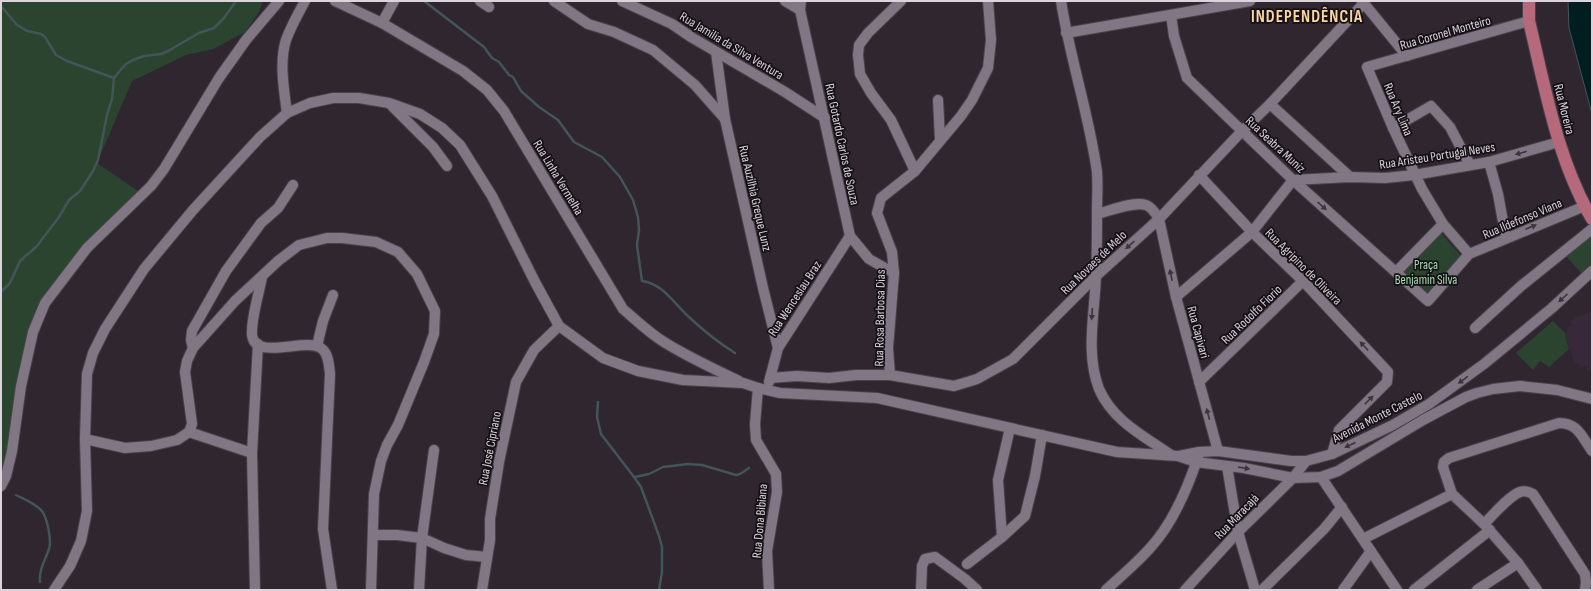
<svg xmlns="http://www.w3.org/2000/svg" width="1593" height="591" font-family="'Sofia Sans Condensed',sans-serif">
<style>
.built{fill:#372939}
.green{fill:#2b4430}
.water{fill:#001e20;stroke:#425558}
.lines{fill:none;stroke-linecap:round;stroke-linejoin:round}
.stream{stroke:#425558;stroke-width:2.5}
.minor-casing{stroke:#4a424b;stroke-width:12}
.major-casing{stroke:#4a424b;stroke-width:14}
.minor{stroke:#817683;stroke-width:10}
.major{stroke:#b5697a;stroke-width:12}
.oneway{fill:#3b343c}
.labels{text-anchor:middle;stroke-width:3.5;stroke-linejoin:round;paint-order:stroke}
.street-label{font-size:13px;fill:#dbd4dc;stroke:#151015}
.park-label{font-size:13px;fill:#aadeb4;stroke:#151015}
.district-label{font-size:17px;font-weight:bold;letter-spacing:1px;fill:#fbd6a1;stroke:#151015}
</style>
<rect width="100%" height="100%" fill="#2f2630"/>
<polygon class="built" points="1592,312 1592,369 1587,371 1586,366 1580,368 1578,363 1575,364 1565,335 1568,333 1566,328 1572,326 1570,321 1575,319 1575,317"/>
<g class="green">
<polygon points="1,1 263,1 259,12 245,32 213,49 186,55 132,81 97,163 138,191 80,249 25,346 19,373 9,453 1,480"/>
<polygon points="1440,232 1461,256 1427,296 1401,272"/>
<polygon points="1592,233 1592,265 1582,274 1564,254"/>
<polygon points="1553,321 1566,334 1565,335 1569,349 1549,367 1540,361 1533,370 1516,353"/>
</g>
<polygon class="water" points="1568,1 1592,1 1592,114 1569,28"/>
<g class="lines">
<g class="stream">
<path d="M424,1L484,47L492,58L499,62L509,75L513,77L521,91L539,107L558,120L574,142L602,157L620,177L633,200L638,217L639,230L637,245L642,281C664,284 674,304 690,318C704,331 719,343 735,353"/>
<polyline points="1,6 17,25 27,31 41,34 45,37 56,55 67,61 114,78"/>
<polyline points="1,292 10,283 20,261 37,246 59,217 69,200 80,191 93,171 98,160 107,115 112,99 114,78 118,73 126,64 133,60 144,56 161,54 168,51 199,33 214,28 224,18 236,1"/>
<polyline points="598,402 597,417 601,434 634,477 641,487 659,536 662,547 662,572 659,590"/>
<polyline points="635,477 649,474 663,467 688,464 702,465 736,475 740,474 749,468"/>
<path d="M16,495C24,499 34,503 41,510C47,516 52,541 49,549C45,561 39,569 40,582"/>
</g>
<defs>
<g id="minor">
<path d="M335,1L382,23L463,71L487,90L504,111L623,309C636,320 649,333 664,342C688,357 714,369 739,381"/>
<polyline points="480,1 489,7"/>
<polyline points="554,1 588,24 614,32 653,50 695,85 725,119"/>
<polyline points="622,1 672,24 691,37 785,92 825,118"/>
<polyline points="785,1 800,10"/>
<polyline points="801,1 800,10 850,236 869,259 894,273"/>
<polyline points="901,1 868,33 859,45 858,55 860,74 871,93 891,120 915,171"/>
<path d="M1061,1C1070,59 1089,114 1097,172C1098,185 1097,199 1097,212C1097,233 1097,254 1096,275C1095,312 1085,352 1099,389C1113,421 1144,436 1171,455"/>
<polyline points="1362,1 1407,56"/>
<polyline points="1171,15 1174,36 1187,78 1293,180 1428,301 1469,254 1585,206"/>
<polyline points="382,23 394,1"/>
<polyline points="1066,33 1250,1"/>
<polyline points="716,52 725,119 763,288 778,348"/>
<polyline points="938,100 940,139"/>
<polyline points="1270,104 1350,177"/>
<polyline points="392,106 433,147 447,166"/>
<path d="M287,113C284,90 279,62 286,40C291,26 298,14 305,1"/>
<polyline points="1393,128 1431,106 1450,127 1470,165"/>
<polyline points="1489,162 1498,194 1506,238"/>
<polyline points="1199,175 1252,232 1303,281 1388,372 1387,382 1339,430 1332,454"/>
<polyline points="1293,180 1350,177 1385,178 1414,175 1489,162 1559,142"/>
<path d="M1097,214C1110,211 1133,201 1146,205C1152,207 1156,214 1159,219L1176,297L1218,451"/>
<polyline points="1469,254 1443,224 1422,189 1393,128 1367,67 1529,21"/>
<polyline points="1396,272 1443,224"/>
<path d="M262,277C259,294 251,318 252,335C255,362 308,336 322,349C329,354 329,367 330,374L323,529L332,590"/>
<polyline points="1176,297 1252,232 1293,180"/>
<polyline points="1475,328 1521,286 1592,229"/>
<polyline points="317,346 323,321 333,295"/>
<polyline points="193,348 191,340 192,331 226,271 261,223 278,208 293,185"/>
<polyline points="890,375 888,348 894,273 892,252 877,213 881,198 915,171 961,116 972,100 988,68 991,40 988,1"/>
<polyline points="770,378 797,376 829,378 856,375 890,375 954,386 977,379 1013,359 1096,276 1159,219 1242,131 1270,104 1364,3"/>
<polyline points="769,382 778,348 850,236"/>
<polyline points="1199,382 1303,281"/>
<polyline points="758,388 755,424 756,440 776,474 777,492 767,551 769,590"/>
<polyline points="189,432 252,453 255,590"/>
<polyline points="85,439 125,448 151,446 177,440 189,432 192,424 185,372 187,361 193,348 235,301 278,261 299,245 327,238 342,238 376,242 398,252 417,274 435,311 434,334 424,362 398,425 387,445 381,461 374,494 371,590"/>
<polyline points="252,453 258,344"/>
<polyline points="1179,456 1199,452 1218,451 1291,461 1306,461 1332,454 1393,425 1429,404 1484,364 1552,308 1592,271"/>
<polyline points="1227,466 1238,532 1255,590"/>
<polyline points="1321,477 1397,590"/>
<polyline points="1,486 6,476 12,451 21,386 33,332 45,303 87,248 151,186 164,169 219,78 246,40 279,1"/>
<path d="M1484,524C1493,515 1509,496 1520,492C1525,490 1529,492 1533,494L1585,574L1586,582L1585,590"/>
<polyline points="373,535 397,535 422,538 444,548 466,555 487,557"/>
<polyline points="1002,537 1025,516 1035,476 1042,435"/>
<polyline points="1363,539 1452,494"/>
<polyline points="967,564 1002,537 998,480 1010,428"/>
<polyline points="54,590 70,566 81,541 87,511 85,439 87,374 93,353 105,329 144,269 193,210 260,137 287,113 310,103 333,98 359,98 389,103 420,114 442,128 460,145 492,196 535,282 559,326 603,358 638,371 683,380 743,383 758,388 780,393 877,398 1117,452 1178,456 1196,462 1244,468 1293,478 1321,477 1338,471 1423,420 1466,397 1477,393 1493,389 1520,386 1557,390 1592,399"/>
<polyline points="419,590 422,538 434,450"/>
<polyline points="482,590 490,540 490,519 499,462 516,382 534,350 559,326"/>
<polyline points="921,590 922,566 925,559 935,557 965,579 977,590"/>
<path d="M1106,590C1121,576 1137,563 1151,547C1172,524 1188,487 1198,457"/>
<polyline points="1185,590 1238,532 1293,478 1306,461"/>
<polyline points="1262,590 1324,529 1342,507"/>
<polyline points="1343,590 1371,551"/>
<polyline points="1414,590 1490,530"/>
<polyline points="1477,590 1518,563"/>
<path d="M1537,590L1518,563L1484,524L1452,494L1443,467L1444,462L1449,458L1559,423C1578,423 1582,437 1592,451"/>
</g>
<path id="major" d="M1529,1V21C1545,87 1557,159 1592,219"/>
</defs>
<use href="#minor" class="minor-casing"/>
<use href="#major" class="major-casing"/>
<use href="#minor" class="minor"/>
<use href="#major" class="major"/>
</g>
<defs><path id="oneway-solid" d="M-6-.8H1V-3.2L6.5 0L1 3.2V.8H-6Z"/></defs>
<g class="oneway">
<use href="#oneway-solid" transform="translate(1521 153) rotate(164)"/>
<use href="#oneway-solid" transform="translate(1322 206) rotate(42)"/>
<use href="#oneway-solid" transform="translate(1531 227) rotate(-23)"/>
<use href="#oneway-solid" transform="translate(1130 245) rotate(138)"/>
<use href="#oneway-solid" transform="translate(1171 275) rotate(-102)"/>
<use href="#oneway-solid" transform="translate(1563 298) rotate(138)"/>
<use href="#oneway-solid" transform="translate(1092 314) rotate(94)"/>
<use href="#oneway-solid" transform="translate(1364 346) rotate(-133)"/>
<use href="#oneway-solid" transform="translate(1463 380) rotate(144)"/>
<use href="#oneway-solid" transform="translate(1369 400) rotate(-45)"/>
<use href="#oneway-solid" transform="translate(1208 414) rotate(-105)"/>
<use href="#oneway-solid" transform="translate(1350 445) rotate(155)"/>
<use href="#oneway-solid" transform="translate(1244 468) rotate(10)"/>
</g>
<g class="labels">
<g class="street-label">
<text transform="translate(1445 32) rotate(-16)" y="5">Rua Coronel Monteiro</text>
<text transform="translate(732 45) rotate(31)" y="5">Rua Jamilia da Silva Ventura</text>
<text transform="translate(1399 109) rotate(67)" y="5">Rua Ary Lima</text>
<text transform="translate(1565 109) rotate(76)" y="5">Rua Moreira</text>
<text transform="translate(843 144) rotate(78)" y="5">Rua Gotardo Carlos de Souza</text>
<text transform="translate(1276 144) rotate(43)" y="5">Rua Seabra Muniz</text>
<text transform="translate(1437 155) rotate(-9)" y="5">Rua Aristeu Portugal Neves</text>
<text transform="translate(559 177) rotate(59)" y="5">Rua Linha Vermelha</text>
<text transform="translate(756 198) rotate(77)" y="5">Rua Auzilhia Greque Lunz</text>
<text transform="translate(1522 218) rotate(-23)" y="5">Rua Ildefonso Viana</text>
<text transform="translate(1093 262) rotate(-44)" y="5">Rua Novaes de Melo</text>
<text transform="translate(1304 266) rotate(45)" y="5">Rua Agripino de Oliveira</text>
<text transform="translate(794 298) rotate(-57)" y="5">Rua Wenceslau Braz</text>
<text transform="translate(1251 314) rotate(-44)" y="5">Rua Rodolfo Fiorio</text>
<text transform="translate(879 318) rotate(-89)" y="5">Rua Rosa Barbosa Dias</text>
<text transform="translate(1199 332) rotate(75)" y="5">Rua Capivari</text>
<text transform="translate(1377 416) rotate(-27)" y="5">Avenida Monte Castelo</text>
<text transform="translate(489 448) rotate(-79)" y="5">Rua José Cipriano</text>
<text transform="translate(1236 516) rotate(-46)" y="5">Rua Maracajá</text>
<text transform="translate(759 521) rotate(-85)" y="5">Rua Dona Bibiana</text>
</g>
<g class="park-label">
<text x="1426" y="269">Praça<tspan x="1426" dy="15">Benjamin Silva</tspan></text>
</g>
<g class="district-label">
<text x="1307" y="22">INDEPENDÊNCIA</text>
</g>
</g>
<rect width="1593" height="591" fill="none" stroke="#dbd4dc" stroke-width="4"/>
</svg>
